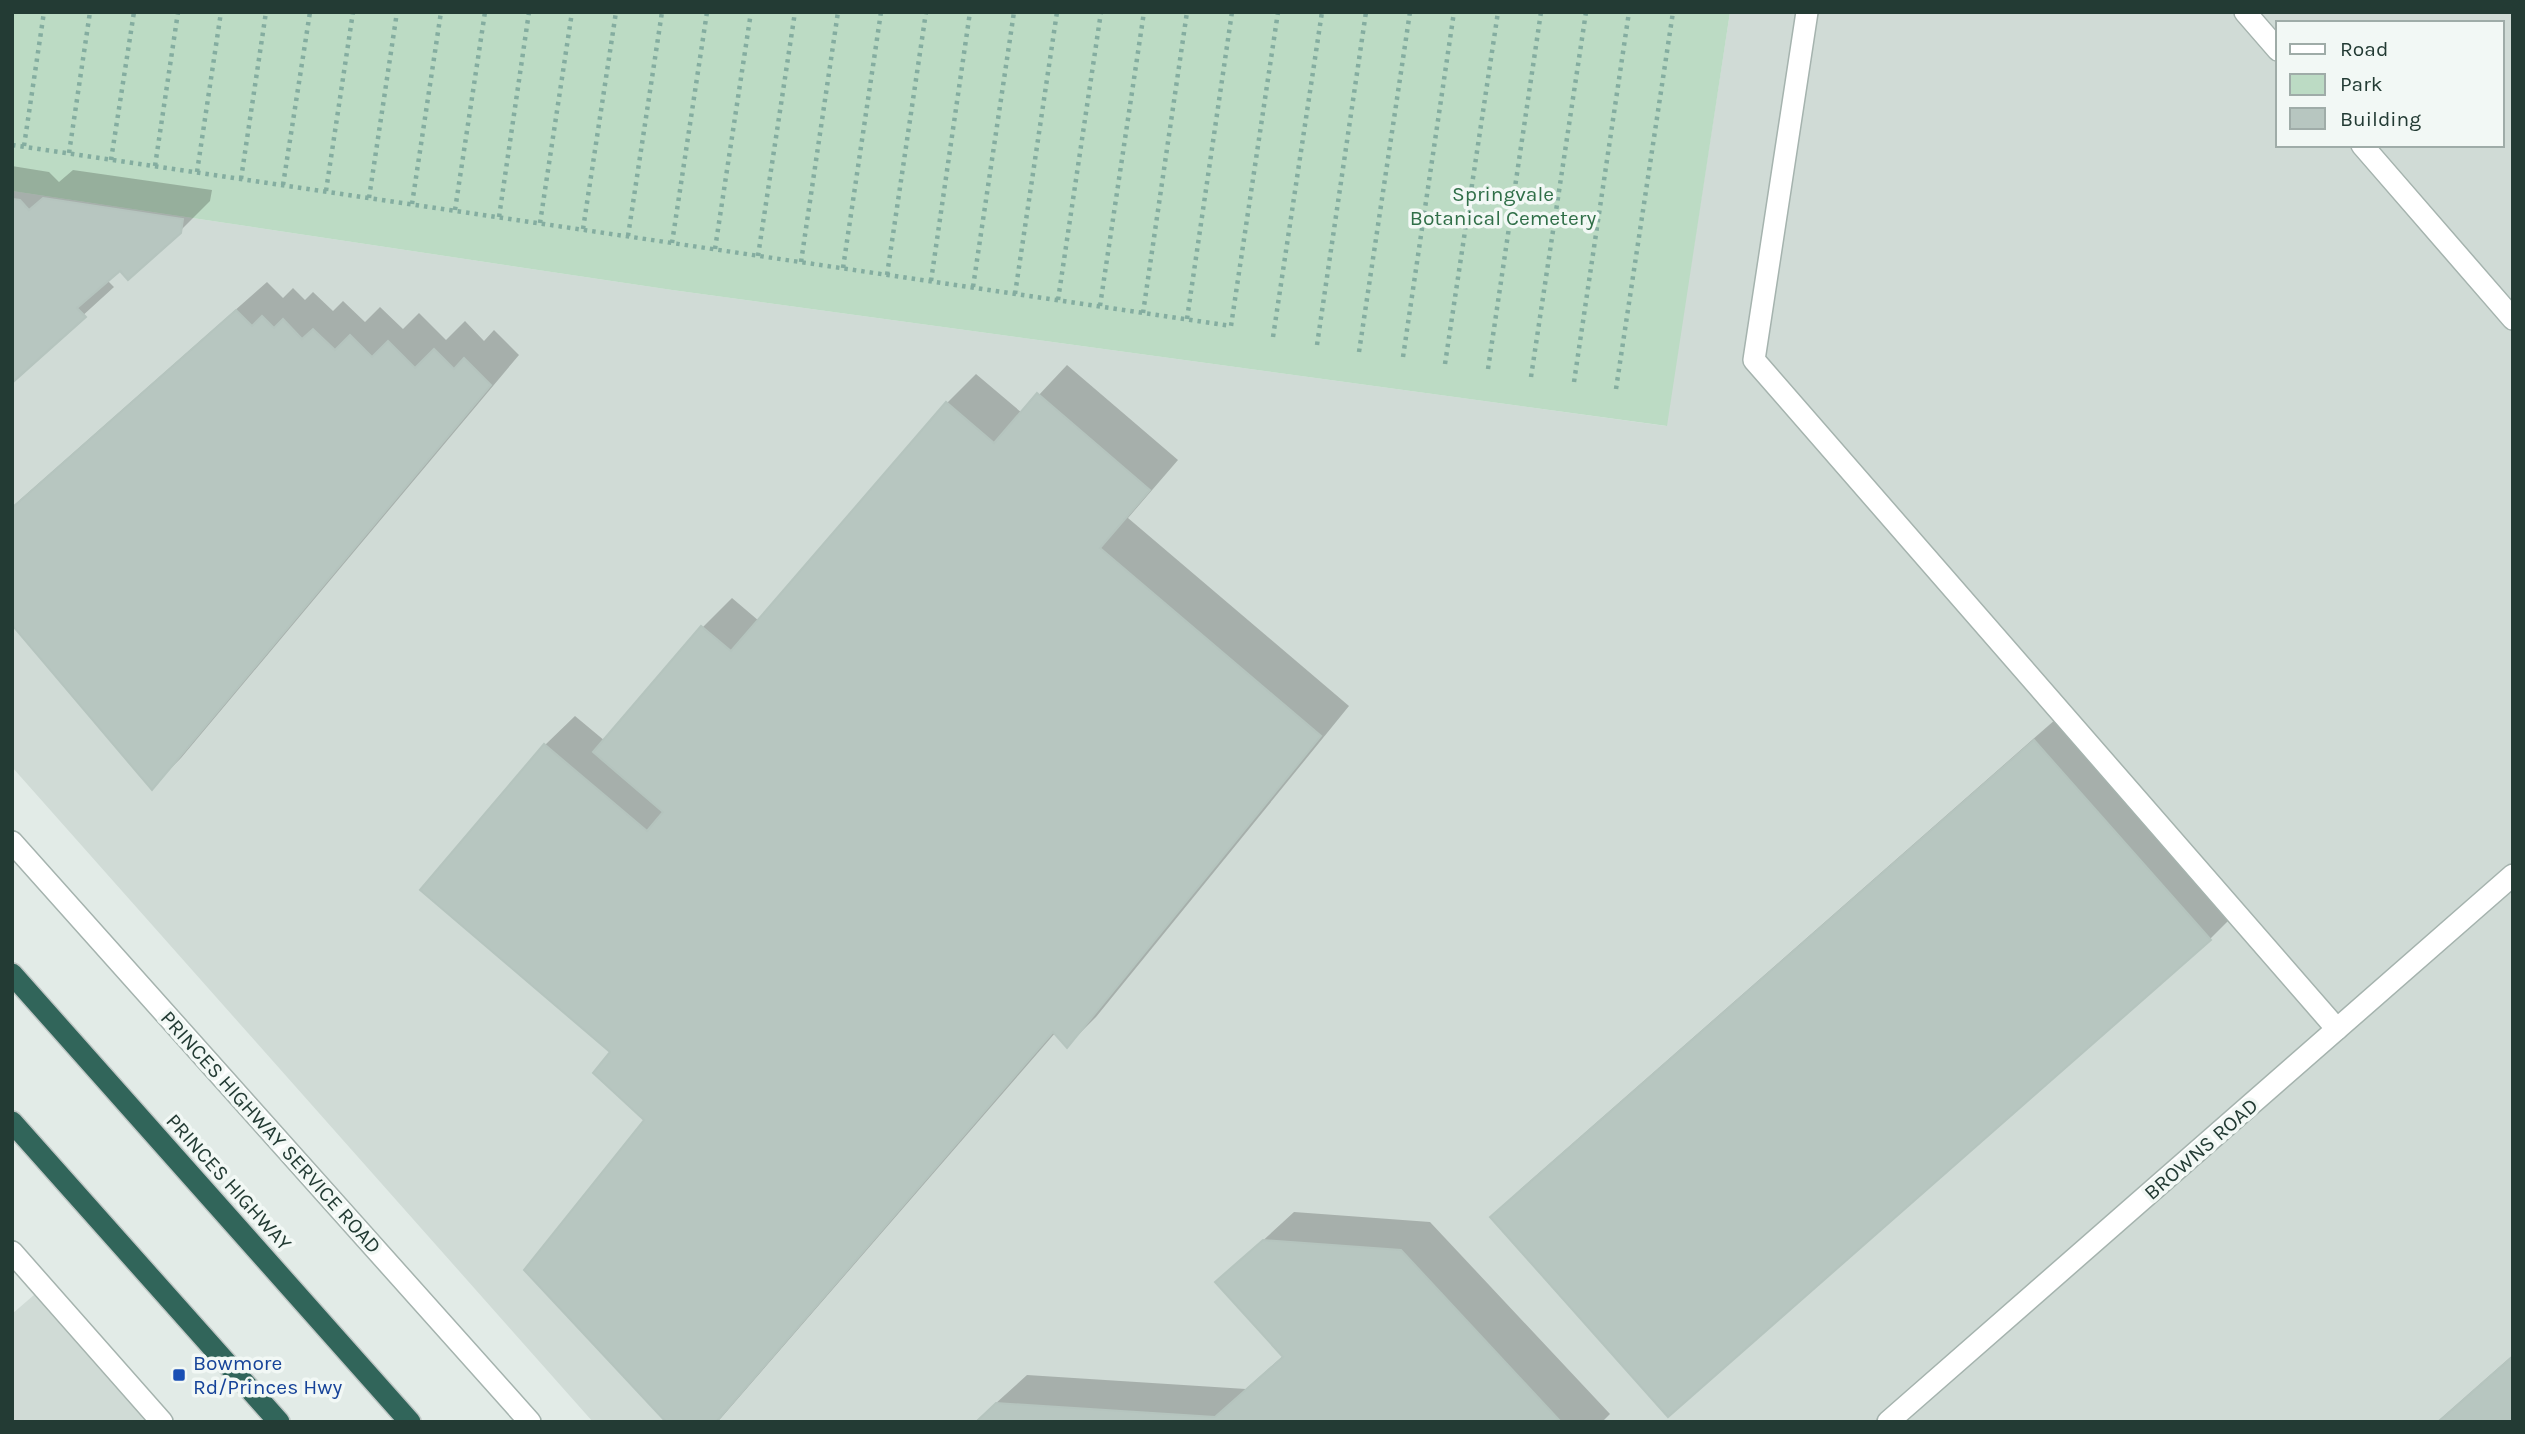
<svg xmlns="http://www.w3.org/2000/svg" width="2525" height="1434" font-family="Karla,sans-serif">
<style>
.built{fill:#d0dbd6;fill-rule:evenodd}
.green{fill:#bcdbc4}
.shadow{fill:#0003}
.building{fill:#b7c6c0;stroke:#b5c4be;stroke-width:2}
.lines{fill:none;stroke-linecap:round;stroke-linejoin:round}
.minor-casing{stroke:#a5b3ae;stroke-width:24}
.highway-casing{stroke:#c1c8c6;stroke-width:24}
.path{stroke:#84ada0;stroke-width:4.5;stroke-dasharray:3.5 5;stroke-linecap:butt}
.minor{stroke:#fff;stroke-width:21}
.highway{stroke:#31655a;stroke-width:21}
.transit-dot{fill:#1a4fb4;stroke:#f2f8f5;stroke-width:2.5}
.labels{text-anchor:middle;stroke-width:7;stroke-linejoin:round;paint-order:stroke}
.park-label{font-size:21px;fill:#306f48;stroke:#f2f8f5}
.street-label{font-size:21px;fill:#233b34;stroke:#f2f8f5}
.transit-label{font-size:21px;fill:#164399;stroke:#f2f8f5;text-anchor:start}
</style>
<rect width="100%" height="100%" fill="#e2ebe7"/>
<g class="built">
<path d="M1730,12H2513V1422H593L12,767V191L672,290L1666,426ZM2278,23H2502V145H2278Z"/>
<polygon points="34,1295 146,1422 12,1422 12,1314"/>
</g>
<polygon class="green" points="12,12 1730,12 1667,426 672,290 12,191"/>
<g class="shadow">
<polygon points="12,166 49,172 59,182 73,170 212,190 210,201 180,231 107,280 114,287 12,380"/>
<polygon points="267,282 283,298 293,288 305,300 313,292 333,311 343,301 365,322 380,307 403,329 419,313 446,340 465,321 484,341 494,330 519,355 181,758 152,787 12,622 12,507"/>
<polygon points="1067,365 1178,460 1128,518 1349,706 1096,1017 1067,1046 1056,1032 721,1418 717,1422 669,1422 646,1120 612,1052 423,890 545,745 575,716 605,741 703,627 732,598 759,621 947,403 976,374 1022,413"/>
<polygon points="2064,712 2239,910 2210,939 1492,1217 1522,1188"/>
<polygon points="1294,1212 1430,1222 1610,1414 1602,1422 975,1422 1027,1375 1246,1389 1284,1355 1218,1282"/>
<polygon points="2513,1355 2513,1422 2437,1422"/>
</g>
<g class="building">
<polygon points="43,198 183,219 181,233 128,280 120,271 77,308 86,317 12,383 12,199 20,200 29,210"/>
<polygon points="236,310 252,326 262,316 274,328 283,319 302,339 313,329 335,350 350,335 372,357 388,341 415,368 434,349 454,369 464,358 491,385 152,790 12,625 12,508"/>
<polygon points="1037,393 1150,490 1100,548 1321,736 1067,1048 1053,1032 716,1422 666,1422 524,1270 644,1120 593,1073 610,1052 420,890 544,744 647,831 663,812 593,752 701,626 731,651 946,402 994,443"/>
<polygon points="2034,740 2211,940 1668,1417 1490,1217"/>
<polygon points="1263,1240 1401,1250 1561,1422 976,1422 996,1403 1215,1417 1283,1357 1215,1282"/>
<polygon points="2513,1356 2513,1422 2438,1422"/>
</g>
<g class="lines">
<defs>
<g id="minor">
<polyline points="1807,12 1754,360 2337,1029"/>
<polyline points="2245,12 2278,50"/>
<polyline points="2362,145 2513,319"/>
<polyline points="12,842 530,1422"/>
<polyline points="12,1252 162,1422"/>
<polyline points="1888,1422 2513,875"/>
</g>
<g id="highway">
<polyline points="12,974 410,1422"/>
<polyline points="12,1122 279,1422"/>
</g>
</defs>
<use href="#minor" class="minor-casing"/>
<use href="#highway" class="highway-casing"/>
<g class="path">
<polyline points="12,145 1231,326 1278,12"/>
<polyline points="24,146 44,12"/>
<polyline points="69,153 90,12"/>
<polyline points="111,160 134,12"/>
<polyline points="155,166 178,12"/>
<polyline points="197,172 221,12"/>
<polyline points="241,179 266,12"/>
<polyline points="283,185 310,12"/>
<polyline points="326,191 353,12"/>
<polyline points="369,198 397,12"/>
<polyline points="412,204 441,12"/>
<polyline points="455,210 485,12"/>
<polyline points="499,217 529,12"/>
<polyline points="540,223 572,12"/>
<polyline points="583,229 616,12"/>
<polyline points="628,236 662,12"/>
<polyline points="672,243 707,12"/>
<polyline points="715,249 751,12"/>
<polyline points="758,256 795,12"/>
<polyline points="801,262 838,12"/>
<polyline points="843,268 881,12"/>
<polyline points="887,275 926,12"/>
<polyline points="931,281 970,12"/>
<polyline points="973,287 1014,12"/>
<polyline points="1015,294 1057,12"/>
<polyline points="1058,300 1101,12"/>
<polyline points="1100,306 1144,12"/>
<polyline points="1143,313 1187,12"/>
<polyline points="1187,319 1232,12"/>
<polyline points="1273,337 1322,12"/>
<polyline points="1317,345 1366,12"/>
<polyline points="1359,352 1410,12"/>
<polyline points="1403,357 1454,12"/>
<polyline points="1445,364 1498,12"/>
<polyline points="1488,369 1541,12"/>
<polyline points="1531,377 1586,12"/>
<polyline points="1574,382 1629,12"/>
<polyline points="1616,389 1673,12"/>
</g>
<use href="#minor" class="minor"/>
<use href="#highway" class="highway"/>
</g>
<rect class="transit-dot" x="172" y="1368" width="14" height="14" rx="3.5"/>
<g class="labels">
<g class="park-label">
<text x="1503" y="201">Springvale<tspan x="1503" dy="24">Botanical Cemetery</tspan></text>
</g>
<g class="street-label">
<text transform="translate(271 1132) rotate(48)" y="7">PRINCES HIGHWAY SERVICE ROAD</text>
<text transform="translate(2201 1149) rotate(-41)" y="7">BROWNS ROAD</text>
<text transform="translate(229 1182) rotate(48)" y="7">PRINCES HIGHWAY</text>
</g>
<g class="transit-label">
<text x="193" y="1370">Bowmore<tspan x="193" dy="24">Rd/Princes Hwy</tspan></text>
</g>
</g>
<rect width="2525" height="1434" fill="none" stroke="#233b34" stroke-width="28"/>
<rect x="2276" y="21" width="228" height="126" fill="#f2f8f5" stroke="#9faca8" stroke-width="2"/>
<rect x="2290" y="44" width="35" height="10" fill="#ffffff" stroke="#9faca8" stroke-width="2"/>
<text x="2340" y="56" font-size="21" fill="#233b34">Road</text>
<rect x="2290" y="74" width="35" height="21" fill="#bcdbc4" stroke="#9faca8" stroke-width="2"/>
<text x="2340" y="91" font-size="21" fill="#233b34">Park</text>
<rect x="2290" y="108" width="35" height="21" fill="#b7c6c0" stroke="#9faca8" stroke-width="2"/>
<text x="2340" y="126" font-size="21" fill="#233b34">Building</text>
</svg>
